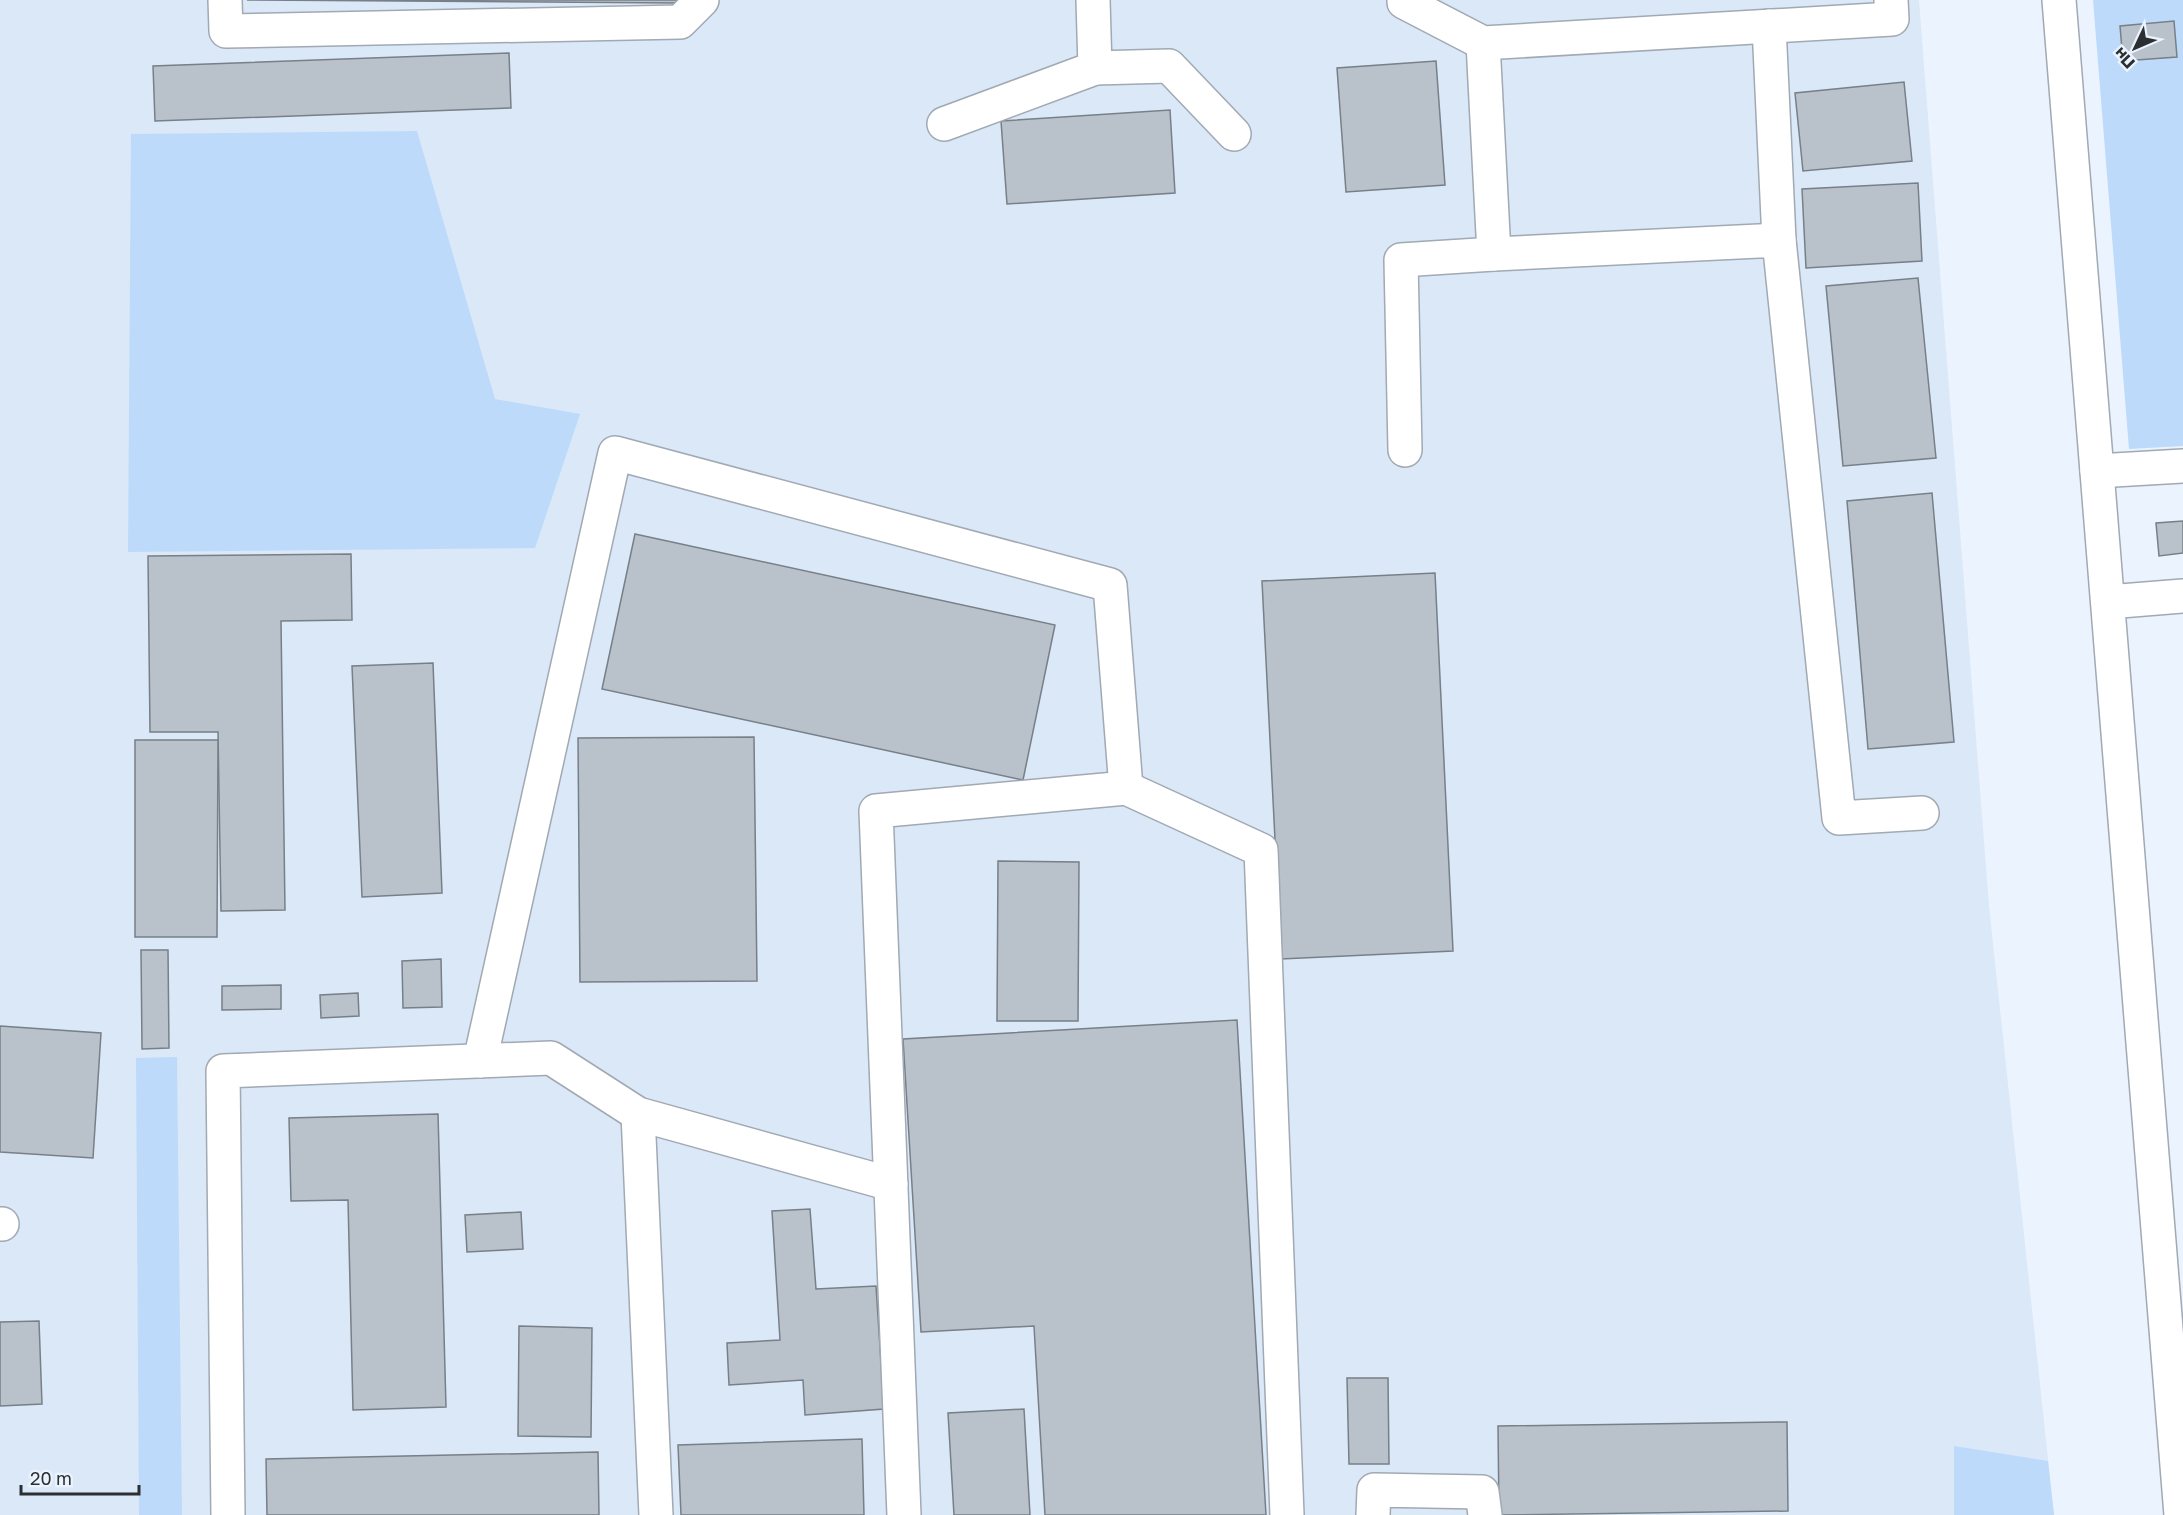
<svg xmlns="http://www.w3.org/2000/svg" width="2183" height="1515" font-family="'Golos Text',sans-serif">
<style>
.built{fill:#dae8f8}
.green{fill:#bddafb}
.building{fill:#b9c2cb;stroke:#777f88;stroke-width:1.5}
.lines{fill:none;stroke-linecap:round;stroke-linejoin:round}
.minor-casing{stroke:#a1a9b3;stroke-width:36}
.minor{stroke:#fff;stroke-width:33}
</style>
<rect width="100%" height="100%" fill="#ebf4fe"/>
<polygon class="built" points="0,0 1919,0 1989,906 2054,1515 0,1515"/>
<g class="green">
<polygon points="2093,0 2183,0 2183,446 2129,449"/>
<polygon points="417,131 495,399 580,414 535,548 128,552 131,134"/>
<polygon points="177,1057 182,1515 139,1515 136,1058"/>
<polygon points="1954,1446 2048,1461 2054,1515 1954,1515"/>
</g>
<g class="building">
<polygon points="247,0 677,0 677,3"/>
<polygon points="2174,21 2177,57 2123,61 2120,26"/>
<polygon points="509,53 511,108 155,121 153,66"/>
<polygon points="1436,61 1445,185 1346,192 1337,68"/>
<polygon points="1904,82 1912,161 1803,171 1795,93"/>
<polygon points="1170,110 1175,193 1007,204 1001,121"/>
<polygon points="1918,183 1922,261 1806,268 1802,189"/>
<polygon points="1918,278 1936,458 1843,466 1826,286"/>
<polygon points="1932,493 1954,742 1868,749 1847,501"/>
<polygon points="2183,521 2183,553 2159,556 2156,523"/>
<polygon points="635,534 1055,625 1023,780 602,689"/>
<polygon points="351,554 352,620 281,621 285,910 221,911 218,732 150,732 148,556"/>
<polygon points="1435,573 1453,951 1281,959 1262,581"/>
<polygon points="433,663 442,893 362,897 352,666"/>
<polygon points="754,737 757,981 580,982 578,738"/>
<polygon points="135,740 218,740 217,937 135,937"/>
<polygon points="998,861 1079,862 1078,1021 997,1021"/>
<polygon points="141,950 168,950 169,1048 142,1049"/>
<polygon points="441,959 442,1007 403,1008 402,961"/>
<polygon points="281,985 281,1009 222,1010 222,986"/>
<polygon points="358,993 359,1016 321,1018 320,995"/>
<polygon points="1237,1020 1266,1515 1045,1515 1034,1326 921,1332 903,1039"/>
<polygon points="0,1026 101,1033 93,1158 0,1152"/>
<polygon points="438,1114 446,1407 353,1410 348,1200 291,1201 289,1118"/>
<polygon points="810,1209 816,1289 876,1286 884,1409 805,1415 803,1380 729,1385 727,1343 780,1340 772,1211"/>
<polygon points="521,1212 523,1249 467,1252 465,1215"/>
<polygon points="39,1321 42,1404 0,1406 0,1322"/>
<polygon points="519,1326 592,1328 591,1437 518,1436"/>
<polygon points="1347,1378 1388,1378 1389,1464 1349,1464"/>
<polygon points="1024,1409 1030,1515 954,1515 948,1413"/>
<polygon points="1787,1422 1788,1511 1499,1515 1498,1426"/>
<polygon points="862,1439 864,1515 681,1515 678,1445"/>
<polygon points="598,1452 599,1515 267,1515 266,1459"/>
</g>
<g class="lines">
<defs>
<g id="minor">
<polyline points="225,0 226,31 680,22 702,0"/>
<polyline points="1093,0 1095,68 1169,66 1234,134"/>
<polyline points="1404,0 1404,2 1483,43 1892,19 1891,0"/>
<polyline points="2059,0 2181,1515"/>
<polyline points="1769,26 1779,240"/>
<polyline points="1483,43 1494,254 1779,240 1839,818 1922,813"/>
<polyline points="944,124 1095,68"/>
<polyline points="1405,450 1401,260 1494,254"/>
<polyline points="2097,471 2183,466"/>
<polyline points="2108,602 2183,596"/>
<polyline points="480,1061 615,453 1110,585 1126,788"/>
<polyline points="638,1114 656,1515"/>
<polyline points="0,1224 2,1224"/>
<polyline points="228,1515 223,1071 551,1058 638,1114 891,1184"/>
<polyline points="904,1515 876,811 1126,788 1261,850 1287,1515"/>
<polyline points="1373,1515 1374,1490 1482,1492 1485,1515"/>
</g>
</defs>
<use href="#minor" class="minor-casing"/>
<use href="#minor" class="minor"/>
</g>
<g transform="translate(2135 48) rotate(226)" stroke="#ebf4fe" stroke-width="4.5" paint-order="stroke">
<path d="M0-4.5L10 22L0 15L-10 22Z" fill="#2b2f32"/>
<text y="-9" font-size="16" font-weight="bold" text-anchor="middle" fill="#2b2f32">Пн</text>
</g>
<path d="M21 1485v9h118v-9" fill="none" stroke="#2b2f32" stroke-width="3"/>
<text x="30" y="1485" font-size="18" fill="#2b2f32" stroke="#ebf4fe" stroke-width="4.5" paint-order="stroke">20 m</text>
</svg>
